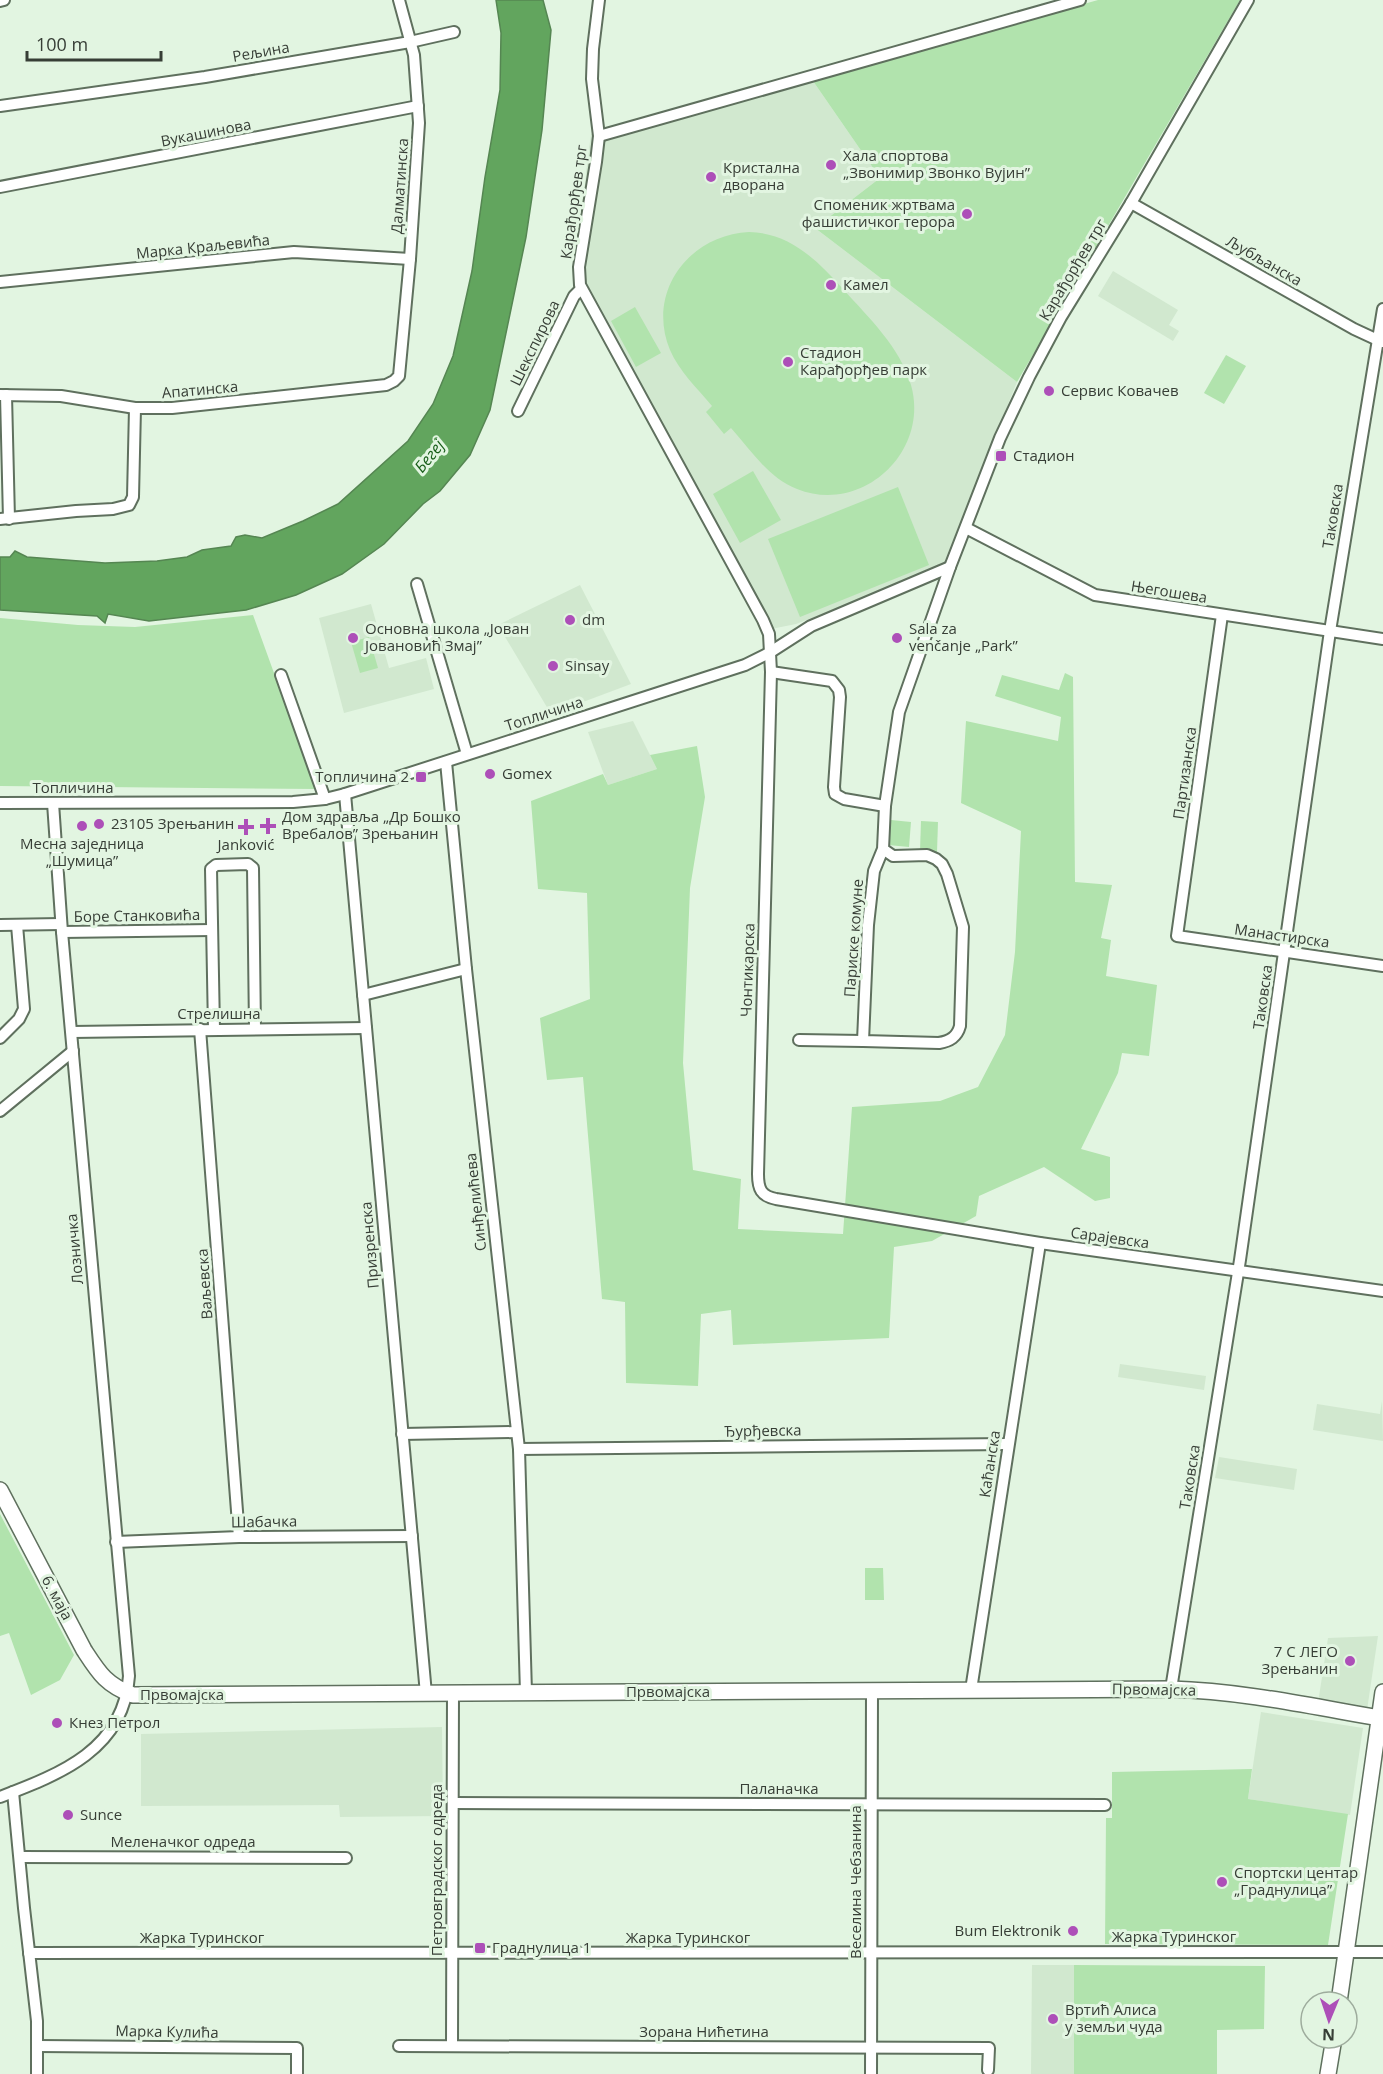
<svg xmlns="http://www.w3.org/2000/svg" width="1383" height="2074" font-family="'Open Sans',sans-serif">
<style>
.built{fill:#d1e8cf}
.green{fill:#b1e3ad}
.water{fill:#62a55e;stroke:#558652;stroke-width:1.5}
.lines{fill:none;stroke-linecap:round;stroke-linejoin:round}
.street-casing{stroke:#5f705e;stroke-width:14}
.secondary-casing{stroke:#5f705e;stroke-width:18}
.street{stroke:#fff;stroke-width:10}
.secondary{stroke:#fff;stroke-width:15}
.poi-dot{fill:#ad4fb8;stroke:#e2f5e1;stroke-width:2}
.labels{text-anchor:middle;stroke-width:6;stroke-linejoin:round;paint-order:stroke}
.street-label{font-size:15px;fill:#373e36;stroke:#e2f5e1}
.poi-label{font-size:15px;fill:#373e36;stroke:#e2f5e1;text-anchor:start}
.water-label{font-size:16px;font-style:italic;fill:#185e19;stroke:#e2f5e1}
</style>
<rect width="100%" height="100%" fill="#e2f5e1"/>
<g class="built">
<polygon points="813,81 880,178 815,228 1017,382 942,568 796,624 771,629 574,264 591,134"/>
<polygon points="1113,271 1178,310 1169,325 1179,331 1173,341 1098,296"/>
<polygon points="580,585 631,684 551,714 498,625"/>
<polygon points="371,604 389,668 426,658 434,689 344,713 319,618"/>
<polygon points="633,721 657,769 608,785 588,732"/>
<polygon points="1120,1364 1206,1376 1204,1390 1118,1377"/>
<polygon points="1382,1401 1383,1441 1313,1430 1317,1404 1380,1414"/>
<polygon points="1219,1457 1297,1469 1294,1490 1215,1478"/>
<polygon points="1378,1636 1367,1710 1318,1703 1328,1638"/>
<polygon points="1261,1712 1363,1728 1350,1815 1248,1799"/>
<polygon points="442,1727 443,1816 340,1817 339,1805 141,1806 141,1734"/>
<polygon points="1032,1965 1074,1965 1074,2074 1031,2074"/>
</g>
<g class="green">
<polygon points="1098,0 1240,0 1017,382 815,228 880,178 813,81"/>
<path d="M749,232C790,233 817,260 843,289C869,318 900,347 911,385C930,452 862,515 797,489C768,478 751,450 731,428L724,434L706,412L712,406C697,388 679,371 670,350C646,292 689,235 749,232Z"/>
<polygon points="635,307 661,353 636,367 611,321"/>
<polygon points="1226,355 1246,366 1224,404 1204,393"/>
<polygon points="753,471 781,520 740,543 713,494"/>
<polygon points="898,487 929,565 800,617 768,539"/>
<polygon points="253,615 316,789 0,786 0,618 78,625 135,627"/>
<polygon points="369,637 378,668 360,673 351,642"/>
<polygon points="1065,673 1073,677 1075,882 1112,885 1101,938 1111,940 1106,976 1157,985 1149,1056 1122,1053 1118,1073 1081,1149 1110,1157 1110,1198 1095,1201 1044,1167 979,1196 976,1216 932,1241 894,1247 889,1338 733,1345 731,1310 701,1314 698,1386 626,1383 625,1302 602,1299 583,1077 547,1080 540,1018 590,999 587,893 538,889 531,801 603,774 608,785 657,769 650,755 697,746 705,797 690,888 683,1063 693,1170 741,1179 738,1229 843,1234 852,1107 940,1101 978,1087 1005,1035 1015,952 1021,831 961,803 966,721 1058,741 1061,717 995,696 1002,675 1059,690"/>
<polygon points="891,820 911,822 909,847 888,845"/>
<polygon points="921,821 938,822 937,852 920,851"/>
<polygon points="0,1514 74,1655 60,1680 31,1695 9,1633 0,1636"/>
<polygon points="865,1568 883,1568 884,1600 865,1600"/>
<polygon points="1252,1769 1248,1799 1348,1814 1328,1945 1105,1944 1106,1818 1112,1818 1112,1772"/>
<polygon points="1074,1965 1265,1966 1264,2029 1217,2030 1217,2074 1074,2074"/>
</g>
<polygon class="water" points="496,0 543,0 551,30 542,130 526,237 490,410 470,455 440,491 423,504 384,544 342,574 296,595 246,610 149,621 108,614 105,623 97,616 0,610 0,557 10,557 15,551 27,557 105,563 157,561 187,557 202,550 231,546 236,537 245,535 262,538 303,521 338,504 408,441 433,404 453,356 472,271 485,177 500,90 501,33"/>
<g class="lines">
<defs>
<g id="street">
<path d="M599,0L593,49L592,79L599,136L596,162L579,267L580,285L763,620L769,634L771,672L758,1174C758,1189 761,1196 776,1199L1040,1243L1383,1291"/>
<polyline points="0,1 4,0"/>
<polyline points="0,106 205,77 410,42 454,32"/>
<polyline points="599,136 1080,0"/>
<polyline points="0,187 418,106"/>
<polyline points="1131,203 1354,329 1382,342"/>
<polyline points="0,282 294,252 410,259"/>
<polyline points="0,395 61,396 135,408 172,408 386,385 394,381 399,376 410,259 419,123 414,55 399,0"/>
<polyline points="6,395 9,519"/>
<polyline points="518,411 574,296 581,289"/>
<polyline points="0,519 76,511 113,509 129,505 133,497 135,408"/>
<polyline points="966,528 1095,595 1383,639"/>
<polyline points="417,584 467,754"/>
<polyline points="1222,615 1177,936 1383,966"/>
<polyline points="771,672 832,681 839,690 840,697 834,787 835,794 844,799 885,806"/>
<polyline points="281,675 325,799"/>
<polyline points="446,762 466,969 519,1449 526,1693"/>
<polyline points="345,794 426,1694"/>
<polyline points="0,803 293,802 325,799 345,794 745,665 769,653 811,626 950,567"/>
<path d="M883,849L893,856L927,855L936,859L942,864L947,874L963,927L960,1026C957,1037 950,1041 939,1043L863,1041L868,925L874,871L883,849L885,806L899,712L950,567L1000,438L1029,377L1061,317L1131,203L1248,0"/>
<polyline points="0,925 61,924"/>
<polyline points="62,932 212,930"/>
<polyline points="363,995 466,969"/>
<polyline points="200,1029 239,1537"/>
<polyline points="214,1029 211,869 216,865 248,864 253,868 255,1029"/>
<polyline points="72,1032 366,1028"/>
<polyline points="0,1038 19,1019 24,1009 17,925"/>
<polyline points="799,1040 863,1041"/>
<polyline points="0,1111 73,1051"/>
<polyline points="402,1434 517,1432"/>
<polyline points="519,1449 1008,1444"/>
<polyline points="116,1542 239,1537 412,1536"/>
<polyline points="1171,1689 1240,1260 1330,631 1383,309"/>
<polyline points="971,1690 1040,1243"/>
<polyline points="13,1792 24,1908 37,2021 37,2074"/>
<path d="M0,1797C60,1774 124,1750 129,1676L62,932L53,803"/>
<polyline points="453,1803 1105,1805"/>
<polyline points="20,1857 346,1858"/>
<polyline points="29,1953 1383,1952"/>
<polyline points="38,2046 297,2048 297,2074"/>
<polyline points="399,2046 989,2048 988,2070"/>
<polyline points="452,2046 453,1693"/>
<polyline points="871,2074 872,1691"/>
</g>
<g id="secondary">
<path d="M0,1490L84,1650C99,1673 106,1685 133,1695L1171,1689C1241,1691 1310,1706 1379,1718"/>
<polyline points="1339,2002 1383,1692"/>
<polyline points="1328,2074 1334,2038"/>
</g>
</defs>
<use href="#street" class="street-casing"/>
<use href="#secondary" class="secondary-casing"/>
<use href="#street" class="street"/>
<use href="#secondary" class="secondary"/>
</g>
<g class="poi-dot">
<circle cx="831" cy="165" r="6"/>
<circle cx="711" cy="177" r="6"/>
<circle cx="967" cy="214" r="6"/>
<circle cx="831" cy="285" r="6"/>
<circle cx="788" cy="362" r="6"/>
<circle cx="1049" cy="391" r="6"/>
<rect x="995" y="450" width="12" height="12" rx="3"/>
<circle cx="570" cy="620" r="6"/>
<circle cx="353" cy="638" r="6"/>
<circle cx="897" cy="638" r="6"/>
<circle cx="553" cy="666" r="6"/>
<circle cx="490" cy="774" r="6"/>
<rect x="415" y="771" width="12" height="12" rx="3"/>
<circle cx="99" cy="824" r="6"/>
<circle cx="82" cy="826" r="6"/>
<path d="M265 817h6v6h6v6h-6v6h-6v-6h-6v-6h6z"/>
<path d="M243 818h6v6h6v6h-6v6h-6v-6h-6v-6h6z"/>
<circle cx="1350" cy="1661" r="6"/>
<circle cx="57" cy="1723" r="6"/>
<circle cx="68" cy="1815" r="6"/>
<circle cx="1222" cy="1882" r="6"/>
<circle cx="1073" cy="1931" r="6"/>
<rect x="474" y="1942" width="12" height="12" rx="3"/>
<circle cx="1053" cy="2019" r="6"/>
</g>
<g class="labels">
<g class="street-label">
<text transform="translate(261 52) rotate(-10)" y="5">Рељина</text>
<text transform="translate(206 133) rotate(-11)" y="5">Вукашинова</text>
<text transform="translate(400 186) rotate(-86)" y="5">Далматинска</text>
<text transform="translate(574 202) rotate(-82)" y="5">Карађорђев трг</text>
<text transform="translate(203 247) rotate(-6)" y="5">Марка Краљевића</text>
<text transform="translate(1264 261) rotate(30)" y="5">Љубљанска</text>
<text transform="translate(1073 270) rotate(-59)" y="5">Карађорђев трг</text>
<text transform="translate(535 343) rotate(-64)" y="5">Шекспирова</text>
<text transform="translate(200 390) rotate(-5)" y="5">Апатинска</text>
<text transform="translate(1333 516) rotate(-81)" y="5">Таковска</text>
<text transform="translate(1169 592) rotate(9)" y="5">Његошева</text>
<text transform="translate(544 714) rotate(-18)" y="5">Топличина</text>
<text transform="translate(1185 773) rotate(-82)" y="5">Партизанска</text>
<text x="73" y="793">Топличина</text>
<text transform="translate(137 916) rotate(-1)" y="5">Боре Станковића</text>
<text transform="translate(1282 936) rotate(8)" y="5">Манастирска</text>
<text transform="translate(854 938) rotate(-86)" y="5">Париске комуне</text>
<text transform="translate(748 970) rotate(-88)" y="5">Чонтикарска</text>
<text transform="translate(1263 997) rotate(-82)" y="5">Таковска</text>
<text x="219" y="1019">Стрелишна</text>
<text transform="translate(476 1202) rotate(-96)" y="5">Синђелићева</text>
<text transform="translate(1110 1238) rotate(8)" y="5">Сарајевска</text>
<text transform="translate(370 1245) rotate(-95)" y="5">Призренска</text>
<text transform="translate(75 1249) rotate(-95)" y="5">Лозничка</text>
<text transform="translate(205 1284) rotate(-94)" y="5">Ваљевска</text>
<text transform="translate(763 1431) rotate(-1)" y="5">Ђурђевска</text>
<text transform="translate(990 1464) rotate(-81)" y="5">Каћанска</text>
<text transform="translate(1190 1477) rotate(-81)" y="5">Таковска</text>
<text transform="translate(264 1522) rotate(-1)" y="5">Шабачка</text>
<text transform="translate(57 1598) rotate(62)" y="5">6. маја</text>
<text transform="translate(1154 1690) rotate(1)" y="5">Првомајска</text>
<text x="668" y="1697">Првомајска</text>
<text x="182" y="1700">Првомајска</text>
<text x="779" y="1794">Паланачка</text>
<text x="183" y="1847">Меленачког одреда</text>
<text transform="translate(437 1870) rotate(-90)" y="5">Петровградског одреда</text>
<text transform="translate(856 1882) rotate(-90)" y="5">Веселина Чебзанина</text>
<text x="1174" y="1942">Жарка Туринског</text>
<text x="202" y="1943">Жарка Туринског</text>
<text x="688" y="1943">Жарка Туринског</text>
<text transform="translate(167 2032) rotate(1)" y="5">Марка Кулића</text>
<text x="704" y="2037">Зорана Нићетина</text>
</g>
<g class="poi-label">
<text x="843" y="161">Хала спортова<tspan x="843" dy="17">„Звонимир Звонко Вујин”</tspan></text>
<text x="723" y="173">Кристална<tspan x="723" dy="17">дворана</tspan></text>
<text x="955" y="210" text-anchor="end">Споменик жртвама<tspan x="955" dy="17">фашистичког терора</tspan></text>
<text x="843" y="290">Камел</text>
<text x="800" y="358">Стадион<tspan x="800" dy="17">Карађорђев парк</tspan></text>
<text x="1061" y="396">Сервис Ковачев</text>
<text x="1013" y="461">Стадион</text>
<text x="582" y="625">dm</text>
<text x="365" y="634">Основна школа „Јован<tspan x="365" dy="17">Јовановић Змај”</tspan></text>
<text x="909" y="634">Sala za<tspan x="909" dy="17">venčanje „Park”</tspan></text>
<text x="565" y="671">Sinsay</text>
<text x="502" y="779">Gomex</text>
<text x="409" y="782" text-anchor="end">Топличина 2</text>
<text x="282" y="822">Дом здравља „Др Бошко<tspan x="282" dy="17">Вребалов” Зрењанин</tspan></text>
<text x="111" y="829">23105 Зрењанин</text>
<text x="82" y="849" text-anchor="middle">Месна заједница<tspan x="82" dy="17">„Шумица”</tspan></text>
<text x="246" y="850" text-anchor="middle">Janković</text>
<text x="1338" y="1657" text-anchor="end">7 С ЛЕГО<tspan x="1338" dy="17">Зрењанин</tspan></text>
<text x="69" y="1728">Кнез Петрол</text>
<text x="80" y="1820">Sunce</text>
<text x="1234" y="1878">Спортски центар<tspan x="1234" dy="17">„Граднулица”</tspan></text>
<text x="1061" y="1936" text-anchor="end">Bum Elektronik</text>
<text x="492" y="1953">Граднулица 1</text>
<text x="1065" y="2015">Вртић Алиса<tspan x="1065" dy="17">у земљи чуда</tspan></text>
</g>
<g class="water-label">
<text transform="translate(429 456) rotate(-51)" y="6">Бегеј</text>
</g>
</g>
<g transform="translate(1329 2020) rotate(182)"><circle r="28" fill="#e2f5e1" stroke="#9eac9d" stroke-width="1.5"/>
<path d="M0-4.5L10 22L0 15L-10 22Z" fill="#ad4fb8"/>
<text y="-9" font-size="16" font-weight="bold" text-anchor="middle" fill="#373e36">N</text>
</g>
<path d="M27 51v9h134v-9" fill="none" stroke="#373e36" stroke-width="3"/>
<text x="36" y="51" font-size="18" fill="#373e36" stroke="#e2f5e1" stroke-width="4.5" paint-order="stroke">100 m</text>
</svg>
